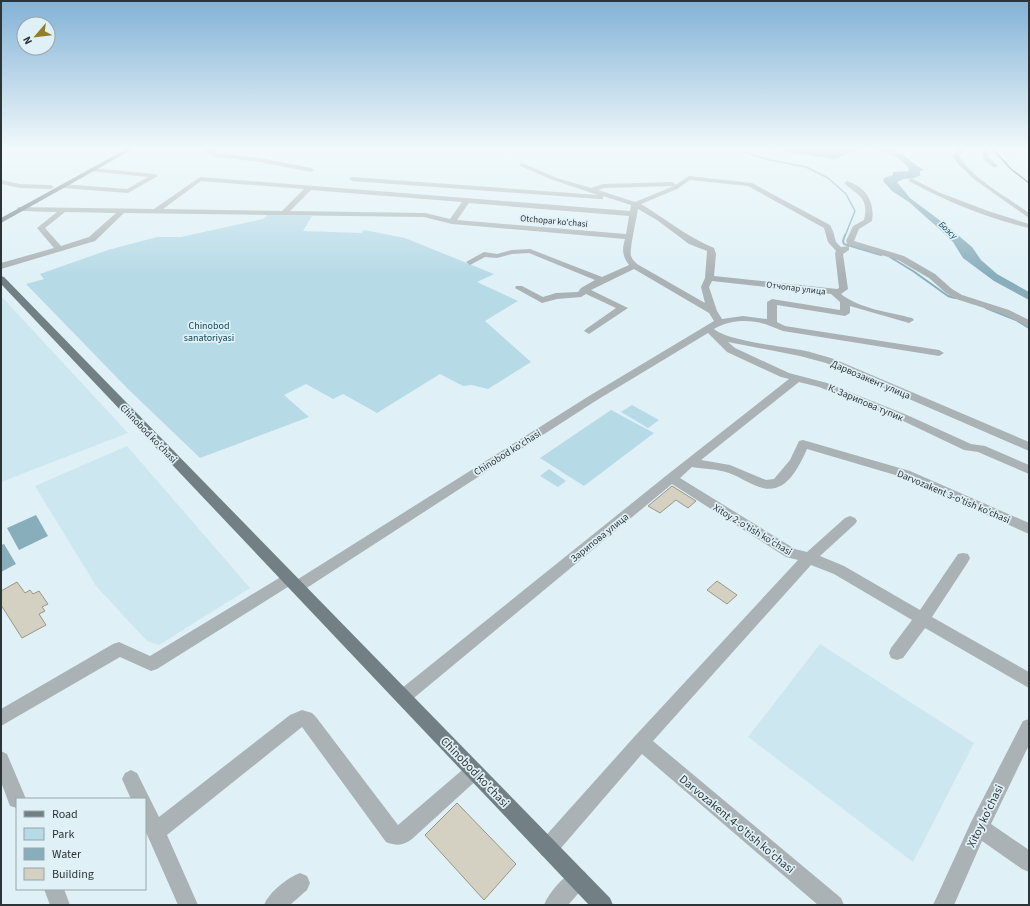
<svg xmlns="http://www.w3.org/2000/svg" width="1030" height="906" font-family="'Source Sans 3',sans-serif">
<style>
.built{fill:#cde7f1}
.green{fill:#b7dae7}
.water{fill:#89aebb}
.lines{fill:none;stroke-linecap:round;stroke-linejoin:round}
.stream-far1{stroke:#89aebb;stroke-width:1.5}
.stream{stroke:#89aebb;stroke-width:2}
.building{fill:#d5d1c2;stroke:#9a9687}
.minor{fill:#aab2b5;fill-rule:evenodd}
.major{fill:#728085;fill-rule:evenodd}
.rail{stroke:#4f595c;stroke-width:1.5}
.labels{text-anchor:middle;stroke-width:3.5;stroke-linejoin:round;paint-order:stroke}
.far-street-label{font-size:9px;fill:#2d3437;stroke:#dff1f7}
.far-water-label{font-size:9px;font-style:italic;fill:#0b4150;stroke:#dff1f7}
.park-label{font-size:10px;fill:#104454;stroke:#dff1f7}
.street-label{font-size:10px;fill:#2d3437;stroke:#dff1f7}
.near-street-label{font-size:12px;fill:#2d3437;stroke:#dff1f7}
</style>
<rect width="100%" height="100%" fill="#dff1f7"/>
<g class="built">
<polygon points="1,296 128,433 1,482"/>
<polygon points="127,446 250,588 159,645 147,641 96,586 35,486"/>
<polygon points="820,644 974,743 913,862 748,737"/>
</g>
<g class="green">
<polygon points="267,215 312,216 303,231 361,233 364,230 405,238 494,274 477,282 518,301 485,321 531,362 488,389 472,385 463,386 440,374 377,413 343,394 333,399 306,384 284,395 309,417 200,458 128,389 26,284 44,279 40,274 108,250 157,237 181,237 263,219"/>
<polygon points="632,405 659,420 648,428 621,412"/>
<polygon points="611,410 654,433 584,486 540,458"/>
<polygon points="549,469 566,481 558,487 540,476"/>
</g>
<g class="water">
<path d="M761,148L791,149L792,148H889C903,152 911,163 924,170L920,171V176L915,177V178L903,179L897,182L910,198L946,225L972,247L981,260L997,274L1029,292V300L994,281L963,258L953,242L945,234L909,202L892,191L883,181L884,178L893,175V172L909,171C908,165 902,161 897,158C883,149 867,147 851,152C845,154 841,158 834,159Z"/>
<polygon points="36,515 48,536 19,550 7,528"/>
<polygon points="4,544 16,564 1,572 1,545"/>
</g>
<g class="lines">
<polyline class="stream-far1" points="732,148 769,160 806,167 828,178 846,194 855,211 845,236"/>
<g class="stream">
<polyline points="845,235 843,241 844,244 881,255"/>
<polyline points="890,257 913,271 948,296 955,298"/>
<polyline points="986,308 1016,320 1029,328"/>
</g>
</g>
<g class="building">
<polygon points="672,486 696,501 688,508 676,500 660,513 648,506"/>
<polygon points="717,581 737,595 727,604 707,590"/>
<polygon points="17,582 25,593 30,590 33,594 39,591 48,604 42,607 45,611 39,614 46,625 22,638 1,605 1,591"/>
<polygon points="457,803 516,864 484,900 425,835"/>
</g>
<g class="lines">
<g class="minor">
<polygon points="1,148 18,148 1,152"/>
<polygon points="203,148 209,148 217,153 260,158 311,168 314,170 311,172 260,162 215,157 205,151"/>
<path d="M954,148H960L963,151L959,156C975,181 1006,196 1029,213V218L975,180L958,164L953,156L957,151Z"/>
<polygon points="983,148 989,148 988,157 997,165 997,167 993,167 983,159"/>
<path d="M522,163L557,178L591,188L603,184L672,182L674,183L675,185L689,176L752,183L830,225L833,231L836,242L841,247L849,246V250L843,254L848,289L841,294C860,309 889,312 912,318L914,320L909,323L850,306V313L845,316L777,305V322L785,326L939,350L944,353L939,356L783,331C777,329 771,326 765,324C748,319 729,320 714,329C728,341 781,346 801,350C812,352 823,356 834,359L1029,442V451L826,363L800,356L728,342L735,348L789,373L827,383L907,415L971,444L985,446L1029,465V474L978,452L964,450L899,419L819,387L799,382L701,460L730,465L766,480L774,479L790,460L799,441L803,440L910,471L1029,523V534L902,477L807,449C799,467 786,494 763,488C751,485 740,477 729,473C718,469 704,469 692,467L680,478L795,549L807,552L845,518L850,516L855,518L857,521L855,524L820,556L844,566L920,610L958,554L963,553L968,554L970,558L968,562L932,617L1029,672V688L925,628L903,658L897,660L891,658L889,653L891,648L912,620L834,574L811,565L653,741L841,898L844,905H818L642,754L555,855L548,858L541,855L538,848L541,841L635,736L798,560L786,557L672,484L409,702L403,705L397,702L395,697L397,692L667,475L789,379L781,377L727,352L708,333L597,400L302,591L297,593L292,591L290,587L291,585L157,669L151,671L120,657L1,726V709L113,644L119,642L150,656L284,575L289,573L294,575L296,579L295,581L589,396L714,321L709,313L634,269L591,290L628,308L589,334L584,331L586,329L616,308L586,294L581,297L557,299L542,303L515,288L516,286H522L543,297L556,293L578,292L581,288L595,280L529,253L512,254L497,258L485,257L470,265L466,262L484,252L497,254L512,250L530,249L602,277L629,265C622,255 622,250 625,239L452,224L424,217L124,213L95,241L1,269V263L54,248L37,228L57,212L21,211L17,209L18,207L154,209L200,177L630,211L631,205L603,196V199H600L352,181L349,179L352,177L598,195L553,180L520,166V164ZM690,180L748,186L824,228L828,242L836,251L835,253L839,288L837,289L714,276L716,254L714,248C687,237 666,219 641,204L677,189ZM201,181L304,189L282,211L163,209ZM674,186L635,202L598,190L604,188ZM311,190L462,202L450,219L425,213L290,211ZM469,203L629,216L626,234L457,220ZM638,209L657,220L689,244L707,251L705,278L701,287L705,303L637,264C635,262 632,259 631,256C629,251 637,216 638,209ZM65,212L116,213L89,237L61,246L45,228ZM712,281L831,294L840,302V310L772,299L767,302V319L743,316L722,319L717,311L709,287Z"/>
<polygon points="91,168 155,174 158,176 128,193 63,188 60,186 63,184 127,189 148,177 89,171 89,169"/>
<path d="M911,178L938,192L988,211L1029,224V228C987,218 947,202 909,181V179Z"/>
<polygon points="1,180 20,184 51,185 54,187 51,189 20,188 1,184"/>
<path d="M847,181C866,187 875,202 872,221L859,229L854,241L904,256L935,274L952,289L962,295L1009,310L1029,320V327L1003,314L956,299L946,293L929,278L898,260L848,245L846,241L853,226L864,220C869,199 860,196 845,184L844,183Z"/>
<path d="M302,710L312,713L316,717L398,825L468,765L474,762L480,765L483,771L480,777L412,839C403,846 397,846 386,842L302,727L167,835L198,905H178L145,830V799H131L122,779L125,773L131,770L137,773L159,817L290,715Z"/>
<polygon points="1029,719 1029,745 991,824 1029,850 1029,872 1022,869 982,841 954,905 933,905 972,820 1023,721"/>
<polygon points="1,751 7,754 26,799 17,799 17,808 10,806 1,782"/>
<path d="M578,869L585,872L588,879L585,886L568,905H544C549,892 565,874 578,869Z"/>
<path d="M300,873L307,876L310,883L307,890L290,905H264C269,892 287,878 300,873Z"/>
<polygon points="44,889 64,889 70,905 50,905"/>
</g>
<g class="major">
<polygon points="128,148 135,148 1,223 1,218"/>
<polygon points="1025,148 1029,148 1029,150 1026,149"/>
<polygon points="1,276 4,277 610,898 613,905 589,905 1,284"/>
</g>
<polyline class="rail" points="992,148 1011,169 1029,183"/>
</g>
<linearGradient id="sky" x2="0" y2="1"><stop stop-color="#82b2d6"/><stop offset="0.54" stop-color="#f1f9fb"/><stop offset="1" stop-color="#f1f9fb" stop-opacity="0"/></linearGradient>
<rect width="1030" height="275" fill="url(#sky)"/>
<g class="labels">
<g class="far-street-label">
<text transform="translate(554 221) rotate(5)" y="3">Otchopar ko'chasi</text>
<text transform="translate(796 288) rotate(7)" y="3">Отчопар улица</text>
</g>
<g class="far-water-label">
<text transform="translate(948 230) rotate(43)" y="3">Бозсу</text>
</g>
<g class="park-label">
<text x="209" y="329">Chinobod<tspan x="209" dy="12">sanatoriyasi</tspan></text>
</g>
<g class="street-label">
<text transform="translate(871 379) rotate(23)" y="4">Дарвозакент улица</text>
<text transform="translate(866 402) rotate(23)" y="4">К. Зарипова тупик</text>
<text transform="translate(149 433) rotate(46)" y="4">Chinobod ko'chasi</text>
<text transform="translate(507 452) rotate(-32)" y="4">Chinobod ko'chasi</text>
<text transform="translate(954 496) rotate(23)" y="4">Darvozakent 3-o'tish ko'chasi</text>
<text transform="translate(753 529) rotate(31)" y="4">Xitoy 2-o'tish ko'chasi</text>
<text transform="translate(599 537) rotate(-39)" y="4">Зарипова улица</text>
</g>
<g class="near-street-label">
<text transform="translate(475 772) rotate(46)" y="4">Chinobod ko'chasi</text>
<text transform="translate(985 816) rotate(-64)" y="4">Xitoy ko'chasi</text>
<text transform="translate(737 824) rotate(40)" y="4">Darvozakent 4-o'tish ko'chasi</text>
</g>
</g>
<rect width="1030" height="906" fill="none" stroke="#2d3437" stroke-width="4"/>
<rect x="16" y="798" width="130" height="92" fill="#dff1f7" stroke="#98a5aa"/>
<rect x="24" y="811" width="20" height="6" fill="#728085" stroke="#98a5aa"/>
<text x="52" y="818" font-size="12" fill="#2d3437">Road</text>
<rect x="24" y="828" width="20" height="12" fill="#b7dae7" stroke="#98a5aa"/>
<text x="52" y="838" font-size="12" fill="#2d3437">Park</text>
<rect x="24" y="848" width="20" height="12" fill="#89aebb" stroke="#98a5aa"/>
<text x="52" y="858" font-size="12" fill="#2d3437">Water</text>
<rect x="24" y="868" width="20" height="12" fill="#d5d1c2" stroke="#98a5aa"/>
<text x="52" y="878" font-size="12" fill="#2d3437">Building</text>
<g transform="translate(36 36) rotate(242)"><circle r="19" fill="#dff1f7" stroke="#98a5aa"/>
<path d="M0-3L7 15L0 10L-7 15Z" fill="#937e25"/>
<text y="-6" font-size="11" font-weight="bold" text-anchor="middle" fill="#2d3437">N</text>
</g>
</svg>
